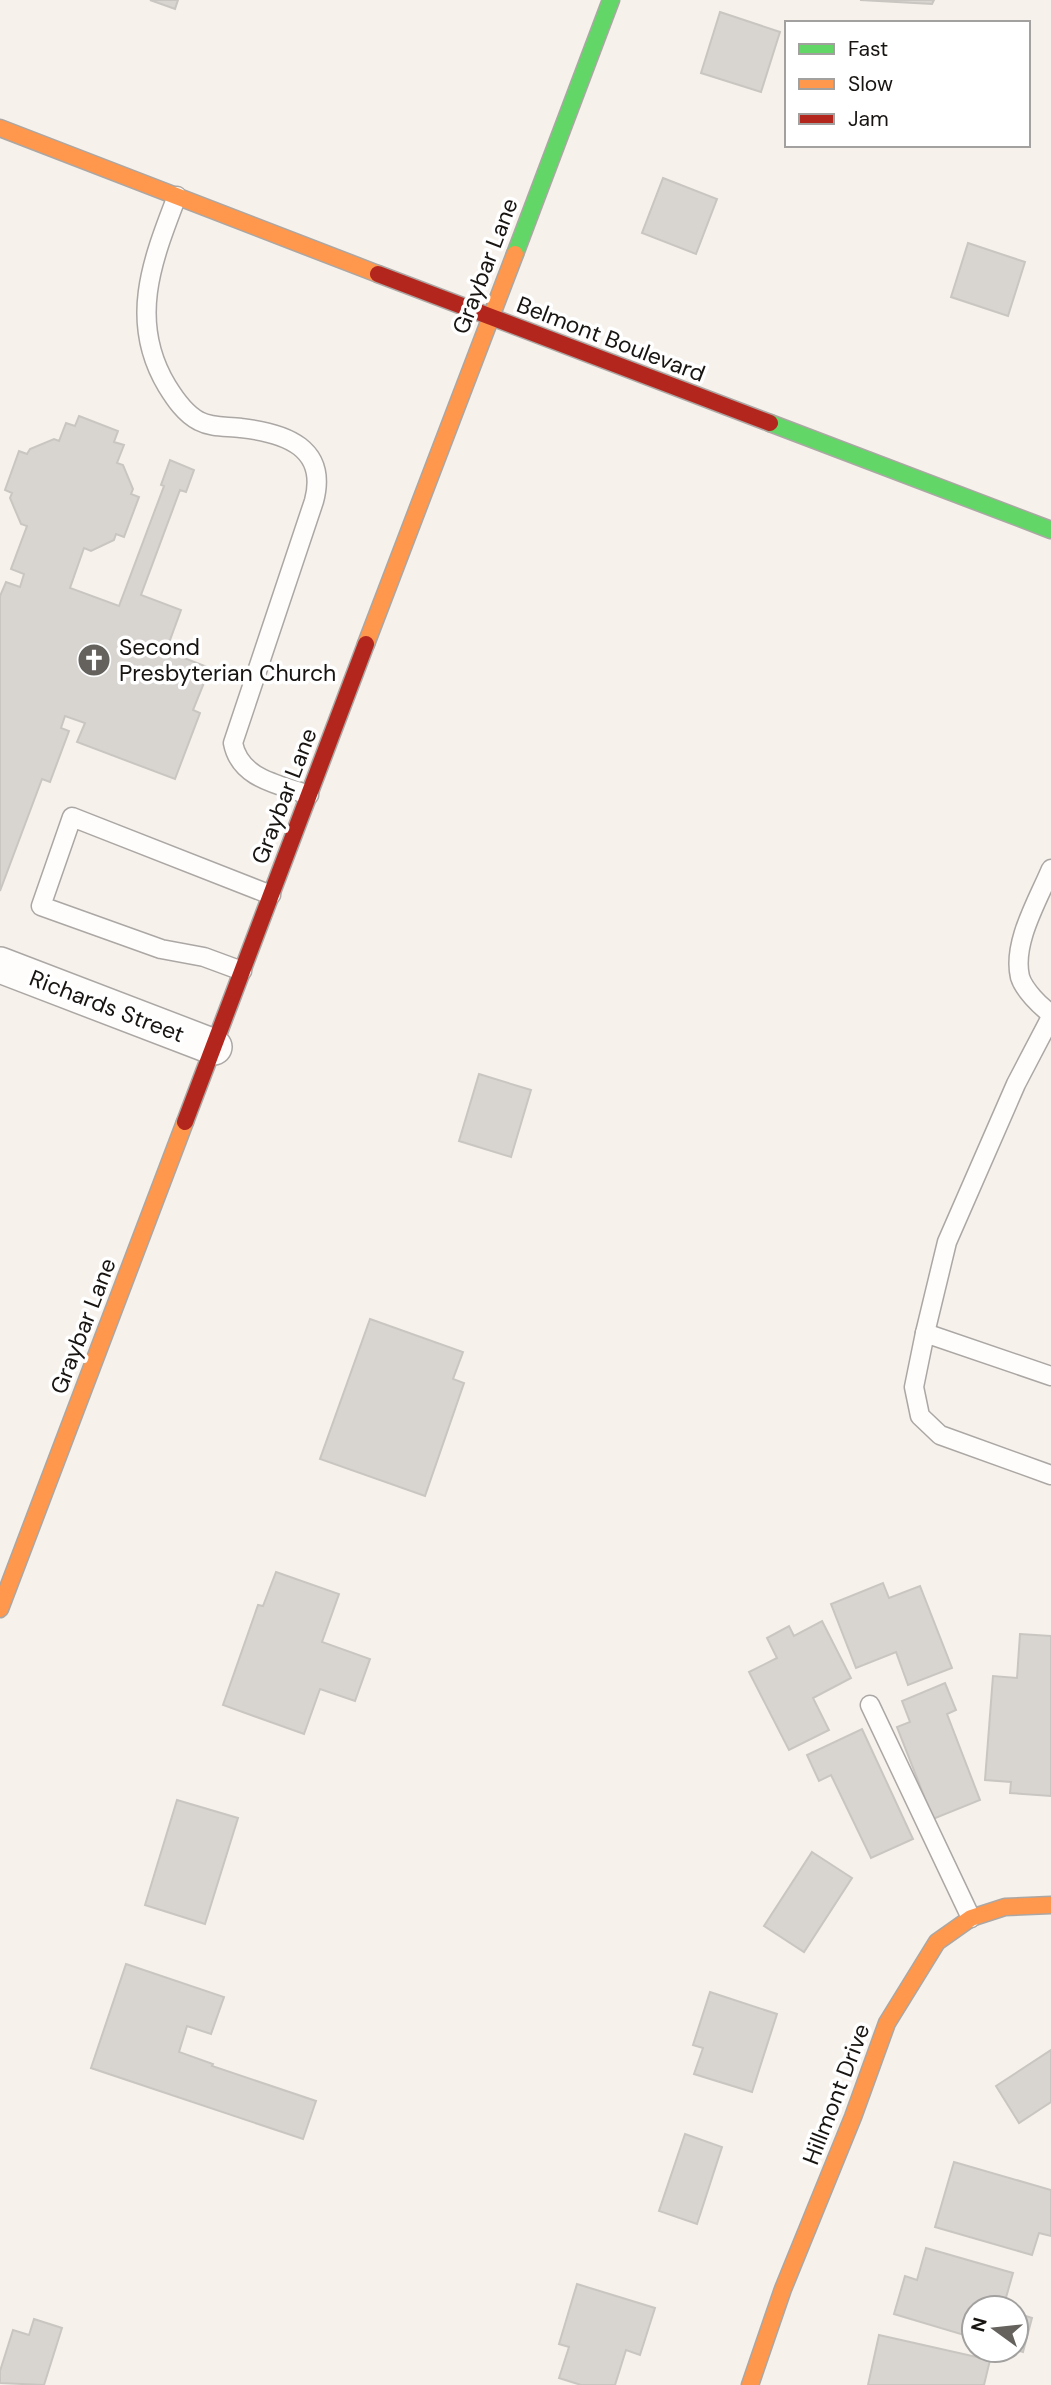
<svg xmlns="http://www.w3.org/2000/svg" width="1051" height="2385" font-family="'DM Sans',sans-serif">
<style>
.building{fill:#d8d4d0;stroke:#c9c6c1;stroke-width:2}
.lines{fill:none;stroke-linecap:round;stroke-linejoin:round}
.lane-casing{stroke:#aba7a4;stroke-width:21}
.street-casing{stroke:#aba7a4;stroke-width:38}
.fast-casing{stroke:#aba7a4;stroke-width:19}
.slow-casing{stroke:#aba7a4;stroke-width:19}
.jam-casing{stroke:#aba7a4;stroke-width:19}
.lane{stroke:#fefdfc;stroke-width:18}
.street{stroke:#fefdfc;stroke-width:35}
.fast{stroke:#63d668;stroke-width:16}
.slow{stroke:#ff974d;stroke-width:16}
.jam{stroke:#b3261e;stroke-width:16}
.labels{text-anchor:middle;stroke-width:7;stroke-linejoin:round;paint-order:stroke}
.street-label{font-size:23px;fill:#171411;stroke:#fff}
.poi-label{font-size:23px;fill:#171411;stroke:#fff;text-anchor:start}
</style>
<rect width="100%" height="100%" fill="#f6f1eb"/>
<g class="building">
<polygon points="150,0 178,0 175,9"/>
<polygon points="860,0 934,0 932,4"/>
<polygon points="720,12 780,32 761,92 701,73"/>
<polygon points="663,178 717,199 696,254 642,233"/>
<polygon points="968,243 1025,262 1008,316 951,297"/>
<polygon points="79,416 118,431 114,442 124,445 117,463 123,465 133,489 131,494 139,497 124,537 116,534 114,540 91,551 84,548 70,588 119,606 164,486 161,485 170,460 194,470 186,492 180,490 141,595 181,610 166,651 210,668 193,710 200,713 175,779 77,742 85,723 65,716 61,728 69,731 50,782 42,779 0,891 0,596 6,582 20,587 24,574 11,569 27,526 21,524 10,498 12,493 5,490 19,451 27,454 30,449 54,439 59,441 66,423 75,426"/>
<polygon points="479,1074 531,1090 511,1157 459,1141"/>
<polygon points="370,1319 463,1352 453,1379 464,1383 425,1496 320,1459"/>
<polygon points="276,1572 339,1594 322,1642 370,1659 355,1701 320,1689 304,1734 223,1705 258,1605 263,1606"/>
<polygon points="883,1583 889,1598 920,1586 952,1668 908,1685 896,1652 856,1668 831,1604"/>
<polygon points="822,1621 851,1678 813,1698 829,1730 789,1750 749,1672 777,1658 767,1638 789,1626 794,1636"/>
<polygon points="1020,1634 1051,1636 1051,1796 1010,1793 1011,1782 985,1780 993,1676 1017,1678"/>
<polygon points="945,1683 956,1710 947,1714 980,1800 933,1819 897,1727 910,1722 902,1701"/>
<polygon points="862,1729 913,1839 871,1858 831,1775 819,1781 807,1755"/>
<polygon points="177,1800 238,1818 205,1924 145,1905"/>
<polygon points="812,1852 852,1878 804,1952 764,1926"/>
<polygon points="126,1964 224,1997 211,2034 187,2026 179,2052 213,2064 212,2066 316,2101 303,2139 91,2068"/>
<polygon points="710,1992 777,2014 752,2092 694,2074 703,2048 693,2045"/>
<polygon points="1051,2050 1051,2102 1019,2123 996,2086"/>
<polygon points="685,2134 722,2147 697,2224 659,2211"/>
<polygon points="954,2162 1051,2190 1051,2236 1039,2233 1032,2255 935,2227"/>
<polygon points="926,2248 1013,2273 1003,2308 974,2308 974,2338 894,2314 905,2276 917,2280"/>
<polygon points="577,2284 655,2308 640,2355 626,2350 615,2385 581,2385 559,2378 569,2347 559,2344"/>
<polygon points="1016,2313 1032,2318 1023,2352 1016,2350"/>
<polygon points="34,2319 62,2328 44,2385 0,2383 0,2371 13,2330 29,2335"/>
<polygon points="879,2335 990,2360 984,2385 868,2385"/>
</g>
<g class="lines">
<defs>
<g id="lane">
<path d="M177,196C152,261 128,321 167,386C175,399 185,414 199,421C212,428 228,426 241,428C286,433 328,448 314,501L233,743C240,779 278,784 309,795"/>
<path d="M1051,869C1038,900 1012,943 1020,977C1024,990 1040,1006 1051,1014"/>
<polyline points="242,971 204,957 161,949 41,906 72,817 271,895"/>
<polyline points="925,1333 947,1242 1016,1084 1051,1017"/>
<polyline points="1051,1376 925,1333 914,1387 920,1416 940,1435 1051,1475"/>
<polyline points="870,1705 971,1918"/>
</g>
<polyline id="street" points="0,965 214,1047"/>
<g id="fast">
<polyline points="515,254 611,0"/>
<polyline points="770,423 1051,530"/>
</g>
<g id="slow">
<polyline points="0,128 378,274"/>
<polyline points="366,644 515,254"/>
<polyline points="0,1609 185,1122"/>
<polyline points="750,2385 783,2289 853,2117 887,2023 937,1942 971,1918 1005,1907 1051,1905"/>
</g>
<g id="jam">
<polyline points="378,274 770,423"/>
<polyline points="185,1122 366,644"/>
</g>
</defs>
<use href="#lane" class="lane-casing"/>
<use href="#street" class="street-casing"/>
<use href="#fast" class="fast-casing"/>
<use href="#slow" class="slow-casing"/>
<use href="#jam" class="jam-casing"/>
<use href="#lane" class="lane"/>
<use href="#street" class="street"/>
<use href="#fast" class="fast"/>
<use href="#slow" class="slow"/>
<use href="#jam" class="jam"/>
</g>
<defs>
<symbol id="church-disc" viewBox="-11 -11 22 22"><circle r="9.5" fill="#65615d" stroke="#fff"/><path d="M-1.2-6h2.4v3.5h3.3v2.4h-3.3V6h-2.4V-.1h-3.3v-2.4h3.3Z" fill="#fff"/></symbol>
</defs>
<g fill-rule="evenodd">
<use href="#church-disc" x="75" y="641" width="38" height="38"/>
</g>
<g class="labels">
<g class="street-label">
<text transform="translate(485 266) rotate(-69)" y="8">Graybar Lane</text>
<text transform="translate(611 339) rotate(21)" y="8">Belmont Boulevard</text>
<text transform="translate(284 796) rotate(-69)" y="8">Graybar Lane</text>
<text transform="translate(107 1006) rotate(21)" y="8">Richards Street</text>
<text transform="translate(83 1326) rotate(-69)" y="8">Graybar Lane</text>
<text transform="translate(836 2094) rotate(-69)" y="8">Hillmont Drive</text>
</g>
<g class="poi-label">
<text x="119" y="655">Second<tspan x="119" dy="26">Presbyterian Church</tspan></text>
</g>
</g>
<rect x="785" y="21" width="245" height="126" fill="#ffffff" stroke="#a2a1a0" stroke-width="2"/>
<rect x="799" y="44" width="35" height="10" fill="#63d668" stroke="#a2a1a0" stroke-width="2"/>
<text x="848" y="56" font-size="21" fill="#171411">Fast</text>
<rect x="799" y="79" width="35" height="10" fill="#ff974d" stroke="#a2a1a0" stroke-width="2"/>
<text x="848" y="91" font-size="21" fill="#171411">Slow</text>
<rect x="799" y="114" width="35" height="10" fill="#b3261e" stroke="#a2a1a0" stroke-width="2"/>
<text x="848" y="126" font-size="21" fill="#171411">Jam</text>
<g transform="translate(995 2329) rotate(285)"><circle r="33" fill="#ffffff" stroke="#a2a1a0" stroke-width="2"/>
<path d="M0-5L12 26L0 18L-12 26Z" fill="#65615d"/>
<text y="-10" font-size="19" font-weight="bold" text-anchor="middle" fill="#171411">N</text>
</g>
</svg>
